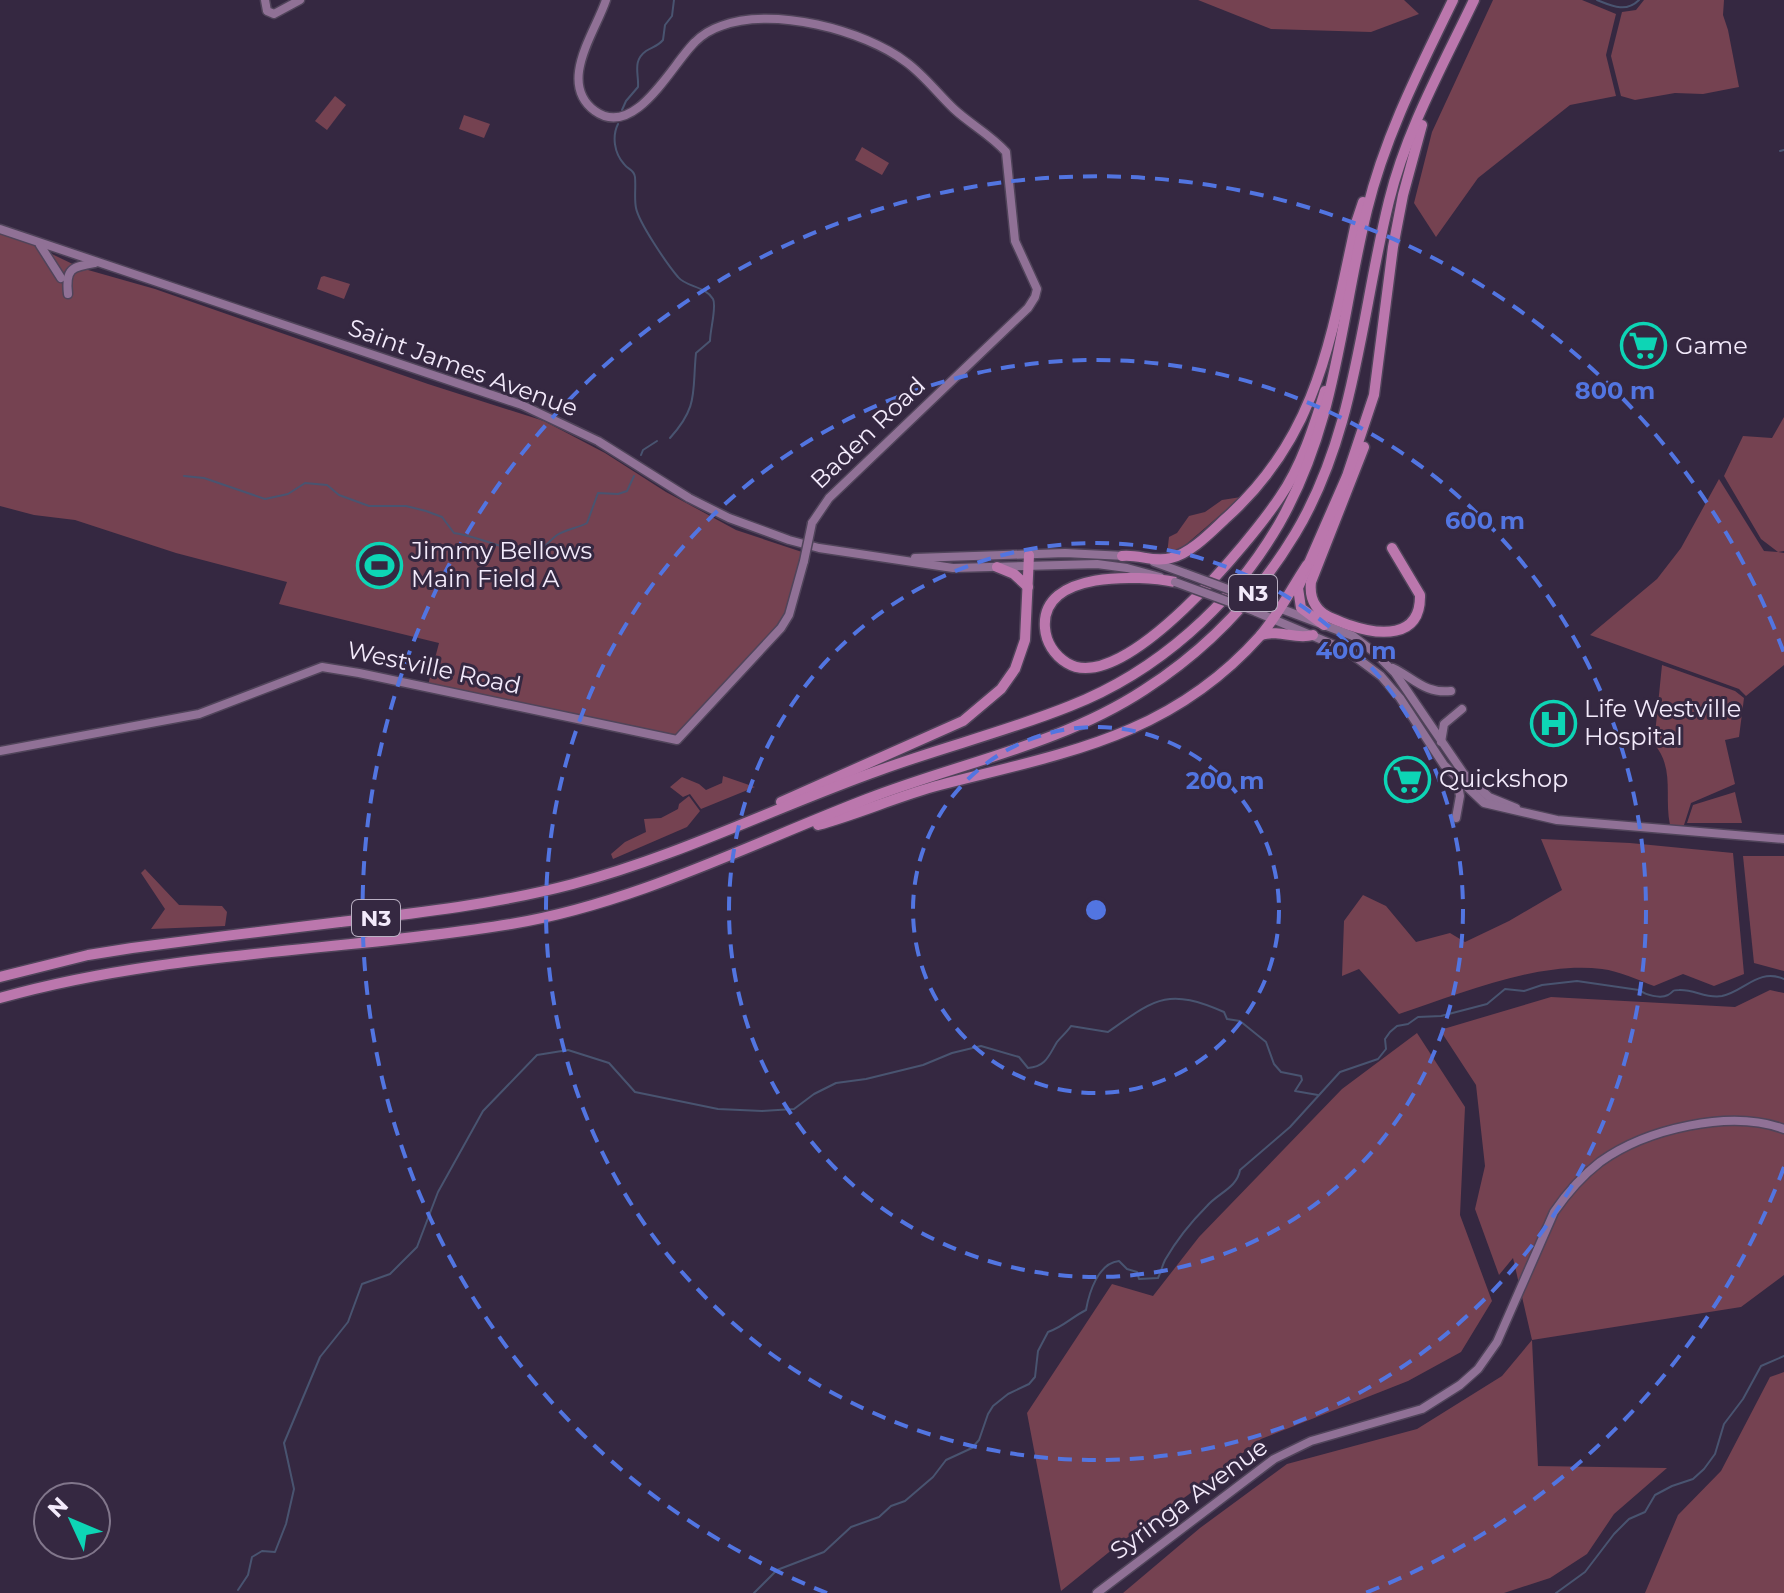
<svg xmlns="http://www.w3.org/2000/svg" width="1784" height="1593" font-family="Montserrat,sans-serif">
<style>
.green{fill:#754251}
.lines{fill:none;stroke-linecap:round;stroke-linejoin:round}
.stream{stroke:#495470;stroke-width:2}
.secondary-casing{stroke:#50445a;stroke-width:11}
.highway-casing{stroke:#50445a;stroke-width:13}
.secondary{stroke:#907196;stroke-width:8}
.highway{stroke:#bb77ad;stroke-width:10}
.secondary-bridge-casing{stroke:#50445a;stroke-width:11;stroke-linecap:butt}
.secondary-bridge{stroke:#907196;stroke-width:8}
.ring{fill:none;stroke:#5275e1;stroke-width:4;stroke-dasharray:14 10}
.labels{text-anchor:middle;stroke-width:6;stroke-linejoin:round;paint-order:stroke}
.shield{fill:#352841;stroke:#bab0c3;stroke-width:2}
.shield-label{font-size:22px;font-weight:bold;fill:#f3eafb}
.poi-label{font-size:24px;fill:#f3eafb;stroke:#352841;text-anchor:start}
.street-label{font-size:24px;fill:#f3eafb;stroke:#352841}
.centre{fill:#5275e1;stroke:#352841;stroke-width:4}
.ring-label{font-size:24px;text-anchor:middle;font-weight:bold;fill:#5275e1;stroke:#352841;stroke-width:6;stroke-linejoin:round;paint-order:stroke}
</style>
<rect width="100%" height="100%" fill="#352841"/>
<g class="green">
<polygon points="1198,0 1404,0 1419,14 1371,32 1271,29"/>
<polygon points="1493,0 1582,0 1616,14 1606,55 1616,96 1570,105 1478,178 1436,237 1414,203 1432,132"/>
<polygon points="1644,0 1724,0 1723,15 1728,30 1739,87 1703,94 1675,93 1635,100 1621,96 1611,56 1622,12 1636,10"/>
<polygon points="335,96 346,105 327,130 315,121"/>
<polygon points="464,115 490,124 484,138 459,129"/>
<polygon points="862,147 889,163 882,175 855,160"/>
<polygon points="0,233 33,245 81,268 155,289 428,384 544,421 605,453 666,492 736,530 805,553 788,614 676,739 428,685 439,643 279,604 287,582 176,553 75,520 34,515 0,506"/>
<polygon points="324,276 350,284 344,299 317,289 321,277"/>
<polygon points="1784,417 1784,551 1778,552 1784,553 1784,665 1746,696 1739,689 1590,635 1657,579 1681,548 1719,479 1764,551 1778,552 1761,539 1724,476 1743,436 1772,438"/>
<polygon points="1241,497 1183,547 1167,554 1169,537 1177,533 1189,516 1205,512 1222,500"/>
<path d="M1662,665L1735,691L1744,698L1739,737L1725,740L1735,784L1691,803L1684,825H1670C1664,796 1675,768 1654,744Z"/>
<polygon points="723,776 755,787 701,809 690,794 683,797 670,787 682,777 699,784 706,790 722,783"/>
<polygon points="1735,792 1742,823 1687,823 1693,805"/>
<polygon points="689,796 700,811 687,827 613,859 611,854 625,842 646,832 644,819 661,818 678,809 679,804"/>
<path d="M1541,839L1630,843L1733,853L1744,974L1714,986L1683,974L1654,986C1638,980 1619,971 1602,969C1537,961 1460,994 1399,1014L1359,969L1342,976L1344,921L1363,895L1386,906L1416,942L1450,933L1465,942L1509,921L1562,890Z"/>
<polygon points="1743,856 1784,856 1784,971 1754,963"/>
<polygon points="145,869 179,905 222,906 227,912 225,926 151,929 165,909 141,873"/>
<polygon points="1770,990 1784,993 1784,1275 1741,1307 1532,1340 1538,1466 1667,1468 1614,1514 1587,1554 1550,1578 1504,1593 1123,1593 1200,1528 1287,1464 1417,1429 1502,1376 1532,1340 1513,1258 1499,1275 1475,1209 1485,1166 1476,1085 1440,1030 1551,997 1735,1007"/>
<polygon points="1417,1033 1465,1107 1460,1215 1492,1301 1461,1352 1408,1381 1261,1439 1188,1495 1124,1540 1061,1591 1027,1413 1112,1284 1153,1296 1199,1237 1342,1089"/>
<polygon points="1784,1372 1784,1593 1645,1593 1678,1515 1721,1471 1770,1377"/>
</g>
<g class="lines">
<g class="stream">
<path d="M1597,0C1612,6 1626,13 1639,0"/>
<path d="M622,110L626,101L638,87C639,74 632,61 646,51C652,47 658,46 663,40L665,25L672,16L674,0"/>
<path d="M618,124C612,136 614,153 624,164C628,170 634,169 635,177C636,188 634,198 636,208C639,223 667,264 678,277C686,287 705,286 713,299C717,306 710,330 710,341L696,353C692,392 699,406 670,438"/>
<polyline points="1780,151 1784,150"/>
<polyline points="641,455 643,450 657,441"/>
<path d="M184,476L204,478L265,499L288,494L305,483L327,485L339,495L369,506H406L426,511L442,517L454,533C480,536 511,555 536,550C546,548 550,540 557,535C566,529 578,528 587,523L598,493L618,494L627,491L634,476"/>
<path d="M238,1590L248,1575L252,1557L262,1551L275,1552L286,1524L294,1489L284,1443L320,1357L348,1322L362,1284L390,1274L417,1247L438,1192L483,1111L537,1055L568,1050L609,1063L635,1092L718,1109L762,1111L794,1109L814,1094L836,1083L866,1079L923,1065L952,1053L981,1046L1019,1057L1028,1068C1046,1067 1049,1055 1057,1042C1061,1037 1067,1032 1071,1026L1108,1032C1155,999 1167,987 1224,1012L1227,1019L1240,1021L1266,1042L1274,1064L1281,1072L1301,1076L1302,1080L1295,1091L1318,1095"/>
<path d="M754,1593L777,1570L824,1552L851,1527L879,1517L891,1506L905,1501L933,1477L946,1460L972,1448L979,1440L988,1414L993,1406L1008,1394L1029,1384L1035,1377L1038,1351L1048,1332C1063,1327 1072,1317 1086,1310C1089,1293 1098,1263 1119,1261L1127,1269L1137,1272L1139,1279L1158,1278C1161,1272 1162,1266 1165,1260C1176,1241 1191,1222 1207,1206C1218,1193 1237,1188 1240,1170L1290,1127L1340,1072L1378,1059L1386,1049L1385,1039L1390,1032L1397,1026L1408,1024L1418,1017L1441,1016L1487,1004L1505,989L1524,991L1542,985L1577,981L1639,990C1646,995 1660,999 1668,995C1675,991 1671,990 1679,990C1694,989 1706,999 1722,996C1745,991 1758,968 1784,979"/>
<polyline points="1556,1593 1585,1572 1614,1534 1629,1519 1645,1512 1655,1495 1672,1486 1693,1479 1704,1469 1715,1454 1724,1424 1743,1399 1761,1366 1784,1356"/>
</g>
<defs>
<g id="secondary">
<polyline points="265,0 267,11 274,14 300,0"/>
<path d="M606,0C595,33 557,83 595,111C635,140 672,64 695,42C702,35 712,29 721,26C772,6 864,30 906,62C924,75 938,94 954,109C970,124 991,135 1006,152L1015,241L1037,289L1035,297L1028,308L829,498L812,523"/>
<polyline points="0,229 522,405 598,441 689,498 729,518 789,540 819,548 953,568 1097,564 1127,568 1160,577"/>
<polyline points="40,245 61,278"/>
<path d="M68,294C65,268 72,267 95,263"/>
<polyline points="915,558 1065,553 1125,556"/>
<polyline points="1154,562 1187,574"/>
<polyline points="1263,602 1353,636 1374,652 1395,673 1464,774 1489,797 1516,808"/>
<polyline points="1254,611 1346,650 1381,676 1400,698 1444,765 1484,803 1557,820 1784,839"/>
<path d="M1393,668C1414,678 1425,694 1451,691"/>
<polyline points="1441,742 1444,724 1462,709"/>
<polyline points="0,751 199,714 322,667 359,673 677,740 781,628 789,615 804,561"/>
<polyline points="1456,818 1460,796 1457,780"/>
<path d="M1097,1593L1274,1459L1311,1441L1422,1409L1460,1385L1478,1369L1497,1342L1554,1212C1567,1193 1582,1176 1600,1162C1646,1129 1730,1109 1784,1129"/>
</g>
<g id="highway">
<path d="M1364,447L1311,582C1310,591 1311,599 1316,606C1323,617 1337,620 1349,625C1378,635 1421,640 1420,595L1392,548"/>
<path d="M1122,556C1139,554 1154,563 1171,558C1191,553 1210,533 1225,519C1318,437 1331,337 1356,223L1363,202"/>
<polyline points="997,567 1014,574 1028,587"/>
<path d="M1175,582C1140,575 1040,570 1045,628C1046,642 1054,655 1067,663C1123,698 1252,539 1280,497C1302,465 1314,426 1325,391"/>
<polyline points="1324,625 1301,608 1298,588 1347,476 1374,395 1393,247 1403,195 1422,125"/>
<path d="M1261,635C1282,629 1294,640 1313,635"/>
<polyline points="781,802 963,721 1001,689 1015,669 1025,640 1029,555"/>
<path d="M818,825C859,814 898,796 940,785C1064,753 1170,737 1260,636C1279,614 1291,589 1307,565"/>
<path d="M0,977L88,955L132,948C201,939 271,930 340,922C418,913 497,904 573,884C679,856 778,806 880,770C943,747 1008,731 1070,706C1157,672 1232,605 1279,524C1337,422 1340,320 1367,210C1385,136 1420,68 1453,0"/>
<path d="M0,998C166,951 341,952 511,924C636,903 750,844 867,799C959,763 1060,745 1144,690C1205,651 1257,597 1295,534C1356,433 1361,313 1389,201C1406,131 1443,65 1474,0"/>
</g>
</defs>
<use href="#secondary" class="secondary-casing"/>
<use href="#highway" class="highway-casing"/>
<use href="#secondary" class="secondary"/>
<use href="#highway" class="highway"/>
<defs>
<g id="secondary-bridge">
<polyline points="804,561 812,523"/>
<polyline points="1187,574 1263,602"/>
<polyline points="1175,582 1254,611"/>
</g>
</defs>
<use href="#secondary-bridge" class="secondary-bridge-casing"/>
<use href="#secondary-bridge" class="secondary-bridge"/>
</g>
<g class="ring">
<circle cx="1096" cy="910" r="183"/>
<circle cx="1096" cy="910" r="367"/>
<circle cx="1096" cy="910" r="550"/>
<path d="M1784 1167A734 734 0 0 1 1365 1593M827 1593A734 734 0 1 1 1784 653"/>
</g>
<defs>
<symbol id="supermarket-ring" viewBox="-11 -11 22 22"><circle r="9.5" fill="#352841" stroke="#0dd5b5" stroke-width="1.5"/><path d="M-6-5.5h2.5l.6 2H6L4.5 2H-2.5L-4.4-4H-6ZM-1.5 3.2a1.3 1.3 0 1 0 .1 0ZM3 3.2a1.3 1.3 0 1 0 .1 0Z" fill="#0dd5b5"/></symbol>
<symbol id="stadium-ring" viewBox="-11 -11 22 22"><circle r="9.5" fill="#352841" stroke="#0dd5b5" stroke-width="1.5"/><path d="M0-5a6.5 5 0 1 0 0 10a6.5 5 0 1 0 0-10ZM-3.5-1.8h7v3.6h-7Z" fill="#0dd5b5"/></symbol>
<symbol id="hospital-ring" viewBox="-11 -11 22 22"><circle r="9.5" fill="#352841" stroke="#0dd5b5" stroke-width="1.5"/><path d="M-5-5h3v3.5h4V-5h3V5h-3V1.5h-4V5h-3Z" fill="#0dd5b5"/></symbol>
</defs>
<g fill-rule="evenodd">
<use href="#supermarket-ring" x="1618" y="320" width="51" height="51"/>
<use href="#stadium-ring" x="354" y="540" width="51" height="51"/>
<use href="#hospital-ring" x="1528" y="698" width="51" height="51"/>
<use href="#supermarket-ring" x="1382" y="754" width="51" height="51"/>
</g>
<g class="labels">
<g class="shield">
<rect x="1229" y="575" width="48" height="36" rx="6"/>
<rect x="352" y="900" width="48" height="36" rx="6"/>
</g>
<g class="shield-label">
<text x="1253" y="601">N3</text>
<text x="376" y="926">N3</text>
</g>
<g class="poi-label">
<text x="1675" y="354">Game</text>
<text x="411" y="559">Jimmy Bellows<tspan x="411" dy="28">Main Field A</tspan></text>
<text x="1584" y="717">Life Westville<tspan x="1584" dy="28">Hospital</tspan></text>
<text x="1439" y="787">Quickshop</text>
</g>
<g class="street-label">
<text transform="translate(463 368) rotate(20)" y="8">Saint James Avenue</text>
<text transform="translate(868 433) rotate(-44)" y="8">Baden Road</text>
<text transform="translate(434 668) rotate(12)" y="8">Westville Road</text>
<text transform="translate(1189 1499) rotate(-36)" y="8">Syringa Avenue</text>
</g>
</g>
<circle cx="1096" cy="910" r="12" class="centre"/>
<g class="ring-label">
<text x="1615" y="399">800 m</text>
<text x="1485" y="529">600 m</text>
<text x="1356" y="659">400 m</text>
<text x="1225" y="789">200 m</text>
</g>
<g transform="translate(72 1521) rotate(314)"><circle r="38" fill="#352841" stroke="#81768b" stroke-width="2"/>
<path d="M0-6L14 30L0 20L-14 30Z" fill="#0dd5b5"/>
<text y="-12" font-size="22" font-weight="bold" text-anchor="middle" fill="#f3eafb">N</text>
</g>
</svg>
